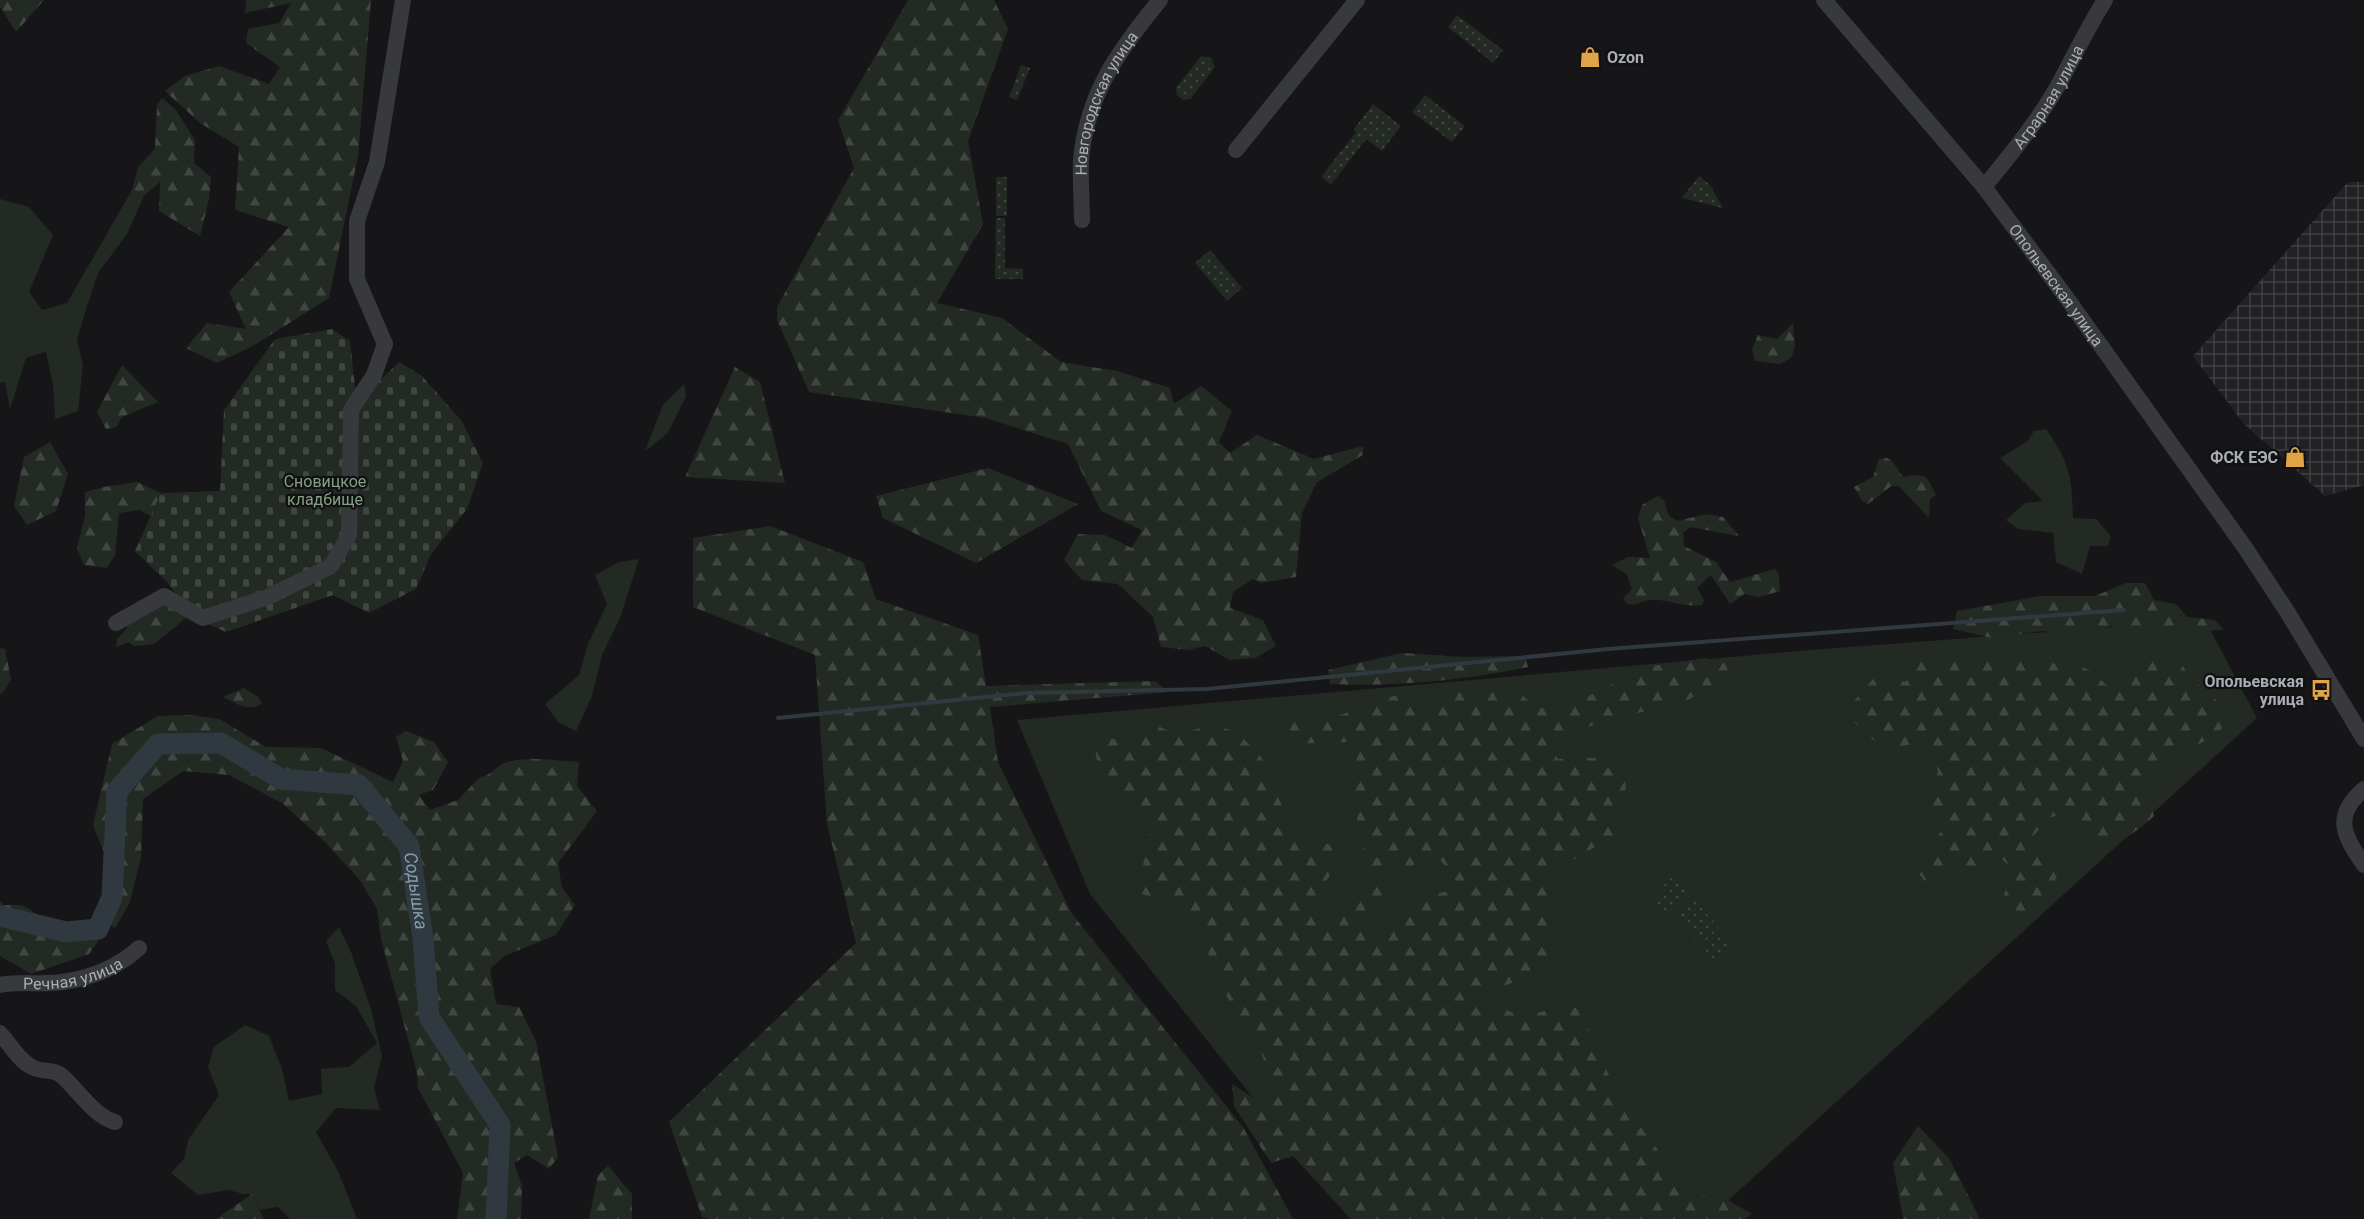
<svg xmlns="http://www.w3.org/2000/svg" width="2364" height="1219" font-family="Roboto,sans-serif">
<style>
.industrial{fill:url(#industrial-grid)}
.grass{fill:#232a23}
.forest{fill:url(#forest-firs)}
.cemetery{fill:url(#cemetery-stones)}
.park{fill:url(#park-dots)}
.lines{fill:none;stroke-linecap:round;stroke-linejoin:round}
.stream{stroke:#30393f;stroke-width:4}
.river{stroke:#30393f;stroke-width:21}
.minor{stroke:#37393c;stroke-width:16}
.labels{text-anchor:middle;stroke-width:4.5;stroke-linejoin:round;paint-order:stroke}
.poi-label{font-size:16px;font-weight:bold;fill:#a9aeb6;stroke:#111113;text-anchor:end}
.street-label{font-size:16px;fill:#a9aeb6;stroke:#111113}
.park-label{font-size:16px;fill:#82a082;stroke:#111113}
.water-label{font-size:18px;font-style:italic;fill:#849dae;stroke:#111113}
</style>
<defs>
<pattern id="industrial-grid" width="8" height="8" patternUnits="userSpaceOnUse" patternTransform="scale(1.5)"><rect width="8" height="8" fill="#222225"/><path d="M0 4h8M4 0v8" fill="none" stroke="#3f4042"/></pattern>
<pattern id="forest-firs" width="22" height="20" patternUnits="userSpaceOnUse" patternTransform="scale(1.5)"><rect width="22" height="20" fill="#232a23"/><path d="M5 1l3.5 6h-7zM16 11l3.5 6h-7z" fill="#404641"/></pattern>
<pattern id="cemetery-stones" width="16" height="16" patternUnits="userSpaceOnUse" patternTransform="scale(1.5)"><rect width="16" height="16" fill="#232a23"/><path d="M2 7V4a2 2 0 0 1 4 0v3zM10 15v-3a2 2 0 0 1 4 0v3z" fill="#404641"/></pattern>
<pattern id="park-dots" width="8" height="8" patternUnits="userSpaceOnUse" patternTransform="scale(1.5)"><rect width="8" height="8" fill="#232a23"/><path d="M2 2h.1M6 6h.1" fill="none" stroke="#404641" stroke-width="1.8" stroke-linecap="round"/></pattern>
</defs>
<rect width="100%" height="100%" fill="#161618"/>
<polygon class="industrial" points="2348,182 2364,182 2364,485 2325,496 2244,424 2193,356"/>
<g class="grass">
<polygon points="132,190 144,196 127,234 98,273 86,309 77,340 83,365 78,411 55,419 53,385 46,352 26,358 10,409 5,382 0,383 0,199 29,207 53,235 29,292 42,310 67,303"/>
<polygon points="684,384 686,396 668,433 645,451 663,405"/>
<path d="M2046,429C2070,463 2072,477 2073,518L2096,519L2111,536L2108,546H2090L2082,574L2056,562L2053,533L2018,529L2006,520L2025,503L2043,501L2000,458L2028,441L2034,431Z"/>
<polygon points="639,559 620,618 602,655 592,696 576,731 558,722 545,704 579,675 588,644 607,604 595,575 619,562"/>
<polygon points="2205,620 2257,718 1708,1219 1350,1219 1090,894 1017,720 1811,650"/>
<polygon points="339,927 351,952 371,1009 382,1056 374,1088 380,1110 336,1108 316,1132 338,1171 357,1219 290,1219 278,1207 260,1210 252,1194 243,1194 229,1190 198,1195 171,1173 184,1159 188,1140 219,1095 208,1067 214,1047 245,1025 269,1036 282,1069 289,1101 322,1094 321,1069 349,1067 377,1043 356,1006 335,990 335,963 326,941"/>
</g>
<g class="forest">
<polygon points="0,0 44,0 16,32 0,7"/>
<polygon points="246,0 371,0 358,156 329,298 253,346 217,363 186,348 207,323 246,329 229,292 289,227 235,210 239,147 200,123 165,91 185,76 219,66 269,84 280,67 246,43 248,29 279,23 291,3 245,13"/>
<polygon points="908,0 994,0 1008,29 968,141 983,224 937,303 1002,318 1061,362 1117,371 1170,388 1174,404 1201,386 1232,411 1219,442 1230,453 1257,435 1314,459 1363,446 1363,455 1317,482 1302,513 1296,577 1261,583 1253,579 1233,592 1230,608 1263,620 1276,646 1255,658 1230,660 1205,646 1188,650 1161,647 1153,617 1118,584 1082,580 1064,560 1078,534 1105,535 1132,548 1142,530 1101,511 1068,444 985,418 809,392 777,320 777,307 854,168 838,120"/>
<polygon points="162,98 175,109 195,140 194,163 211,177 209,199 200,236 159,211 160,182 144,196 132,190 138,167 155,149 157,105"/>
<polygon points="1793,323 1795,347 1791,358 1780,364 1755,361 1752,349 1758,335 1777,339"/>
<polygon points="122,365 158,402 122,417 116,427 106,429 97,412"/>
<polygon points="735,367 760,382 785,483 685,477"/>
<polygon points="50,442 68,474 56,511 27,525 14,506 24,457"/>
<path d="M1887,458L1893,462L1903,477C1926,473 1926,474 1936,495L1930,499L1929,518L1899,486H1891L1868,504L1862,501L1854,487L1873,477L1879,459Z"/>
<polygon points="988,468 1078,504 976,563 883,518 876,496"/>
<polygon points="137,482 161,493 151,516 139,510 119,513 115,555 107,568 84,565 77,548 85,516 85,492 104,487"/>
<path d="M1658,496L1664,500L1669,516L1678,521L1706,514L1723,517L1739,536L1690,527L1683,533L1684,546L1716,562L1730,582L1775,569L1779,575L1780,591L1759,597L1744,594L1730,604L1711,575L1697,588L1704,600L1702,605C1683,608 1666,598 1650,600C1640,601 1639,606 1627,604L1623,598L1632,589L1627,574L1612,565L1628,557L1650,558L1638,518L1642,505Z"/>
<polygon points="770,526 863,562 876,599 978,635 986,686 1155,681 1169,692 990,707 998,762 1072,914 1243,1127 1293,1219 710,1219 702,1217 669,1122 856,943 827,824 815,655 693,607 693,538"/>
<polygon points="2126,583 2145,583 2154,600 2176,604 2187,617 2215,620 2224,630 2131,633 2112,626 2075,635 2041,631 1992,638 1953,629 1957,611 2041,596 2095,596"/>
<polygon points="161,598 177,604 186,618 154,644 134,646 129,642 116,647 117,639 127,628 128,621"/>
<polygon points="0,648 5,649 11,679 3,693 0,694"/>
<path d="M1402,653L1462,657L1526,656L1528,667C1465,680 1394,687 1330,684L1328,670Z"/>
<path d="M1927,655L1965,664L1986,655L2022,660L2045,658L2065,670C2088,660 2097,678 2114,692L2144,655L2183,666L2192,682L2205,688L2227,712L2230,721L2211,738L2148,769L2145,786L2154,816C2136,832 2107,857 2082,836C2076,831 2073,818 2070,811L2049,818L2027,843L2055,859L2062,870L2031,914L2012,926C1995,909 2001,906 2007,886C2009,879 2009,872 2009,865L1994,853L1983,877L1970,888L1962,883L1958,867L1933,882H1926L1919,874L1920,857L1936,841L1945,822L1930,817L1927,811L1938,771L1929,748L1942,728L1938,725L1913,744L1884,750L1855,723L1849,707L1879,672L1905,682L1909,678L1911,661Z"/>
<polygon points="1706,658 1727,664 1728,675 1690,699 1554,736 1551,748 1558,759 1616,757 1626,774 1625,806 1613,836 1545,877 1555,953 1517,981 1440,1009 1476,999 1525,1017 1564,1005 1578,1008 1621,1101 1661,1154 1665,1174 1681,1191 1726,1199 1752,1214 1744,1219 1662,1219 1652,1213 1648,1219 1351,1219 1293,1156 1271,1163 1234,1106 1232,1084 1269,1108 1275,1096 1261,1051 1212,973 1202,917 1137,892 1152,825 1102,783 1092,738 1118,739 1151,723 1178,735 1213,724 1238,733 1261,757 1296,839 1333,845 1343,856 1312,902 1319,927 1326,929 1369,887 1383,883 1394,894 1366,923 1366,936 1434,894 1455,890 1455,876 1437,857 1396,871 1368,867 1391,841 1364,850 1351,791 1358,752 1348,742 1289,744 1273,724 1340,715 1402,693 1434,709 1456,690 1492,683 1514,688 1537,708 1567,707 1646,667"/>
<path d="M244,688L258,697L262,703C248,713 236,703 223,697Z"/>
<path d="M190,715L219,719L266,747L321,748L393,782L403,761L396,737L406,731L434,742L448,762L433,790L419,795L430,810L458,800L480,777C492,776 497,764 508,762C531,756 556,761 579,762L577,786L597,811L558,863L562,888L575,905L556,935L504,956L490,969L496,1004L519,1007L536,1041L558,1157L549,1169L527,1155L514,1163L522,1186L521,1219H457L463,1173L418,1088L417,1073L381,939L377,909L360,880L323,840L282,803L229,775L183,771L143,799L141,857L130,902L115,928L107,922L121,895L93,825L112,744L158,716Z"/>
<polygon points="0,901 4,905 22,905 43,918 103,934 89,954 31,974 0,956"/>
<polygon points="1918,1126 1949,1158 1980,1219 1903,1219 1893,1163"/>
<polygon points="608,1166 632,1194 632,1219 589,1219 598,1175"/>
<polygon points="252,1194 264,1219 216,1219"/>
</g>
<polygon class="cemetery" points="332,329 350,341 355,387 365,395 399,362 421,375 461,420 483,463 467,509 431,554 416,589 369,613 333,595 226,632 196,619 165,580 135,551 161,493 220,491 224,410 275,339"/>
<g class="park">
<polygon points="1457,15 1503,50 1493,63 1448,27"/>
<polygon points="1201,56 1211,58 1215,67 1190,99 1183,100 1177,95 1176,88"/>
<polygon points="1021,65 1030,68 1017,100 1009,97"/>
<polygon points="1425,95 1465,126 1452,142 1412,112"/>
<polygon points="1373,104 1401,126 1382,151 1366,139 1331,185 1321,177 1356,132 1354,129"/>
<polygon points="1699,176 1710,185 1723,208 1682,198"/>
<rect x="996" y="177" width="11" height="39"/>
<polygon points="996,218 1005,218 1005,268 1023,269 1023,279 995,279"/>
<polygon points="1210,250 1242,288 1227,301 1195,263"/>
<polygon points="1673,876 1690,895 1664,917 1651,902 1663,891 1661,888"/>
<polygon points="1694,899 1719,928 1701,945 1675,915"/>
<polygon points="1722,933 1733,944 1715,961 1704,949"/>
</g>
<g class="lines">
<polyline class="stream" points="778,718 1026,693 1207,689 1608,649 2124,610"/>
<path class="river" id="s1" d="M0,916L66,932L98,929L112,897L117,791L158,744L221,743L281,779L359,785L409,846L423,938L429,1017L500,1125L496,1219"/>
<g class="minor">
<path id="s2" d="M1824,0L1984,187L2066,297L2246,549L2288,613L2364,739"/>
<polyline points="1236,150 1357,0"/>
<path id="s3" d="M1984,187C2011,154 2039,120 2060,82C2075,54 2088,27 2105,0"/>
<path id="s4" d="M1082,220C1082,200 1080,179 1081,160C1087,93 1119,50 1160,0"/>
<polyline points="116,623 164,596 203,618 268,597 331,566 349,535 351,410 374,375 385,344 357,279 357,221 377,162 403,0"/>
<path d="M2364,789C2332,816 2344,836 2364,865"/>
<path id="s5" d="M0,985C20,981 42,985 62,982C91,978 118,967 139,948"/>
<path d="M0,1033C9,1043 19,1061 32,1067C42,1073 53,1068 62,1076C78,1090 94,1116 115,1122"/>
</g>
</g>
<defs>
<symbol id="shop-bare" viewBox="-9 -9 18 18"><path d="M-5-2.5h2.3a2.7 3.5 0 0 1 5.4 0H5L5.5 6h-11ZM-1.5-2.5h3a1.5 2.3 0 0 0-3 0Z" fill="#e1a445" stroke="#111113" stroke-width="2.5" paint-order="stroke"/></symbol>
<symbol id="bus-bare" viewBox="-9 -9 18 18"><path d="M-5-6H5V4H4V6H2V4H-2V6H-4V4H-5ZM-3.5-4V0h7V-4ZM-3.5 1.2v1.5H-2V1.2ZM2 1.2v1.5H3.5V1.2Z" fill="#e1a445" stroke="#111113" stroke-width="2.5" paint-order="stroke"/></symbol>
</defs>
<g fill-rule="evenodd">
<use href="#shop-bare" x="1575" y="42" width="30" height="30"/>
<use href="#shop-bare" x="2280" y="442" width="30" height="30"/>
<use href="#bus-bare" x="2306" y="675" width="30" height="30"/>
</g>
<g class="labels">
<g class="poi-label">
<text x="1607" y="63" text-anchor="start">Ozon</text>
<text x="2278" y="463">ФСК ЕЭС</text>
<text x="2304" y="687">Опольевская<tspan x="2304" dy="18">улица</tspan></text>
</g>
<g class="street-label">
<text dy="6" stroke="none"><textPath href="#s3" startOffset="111">Аграрная улица</textPath></text>
<text dy="6" stroke="none"><textPath href="#s4" startOffset="122">Новгородская улица</textPath></text>
<text dy="6" stroke="none"><textPath href="#s2" startOffset="368">Опольевская улица</textPath></text>
<text dy="6" stroke="none"><textPath href="#s5" startOffset="74">Речная улица</textPath></text>
</g>
<g class="park-label">
<text x="325" y="487">Сновицкое<tspan x="325" dy="18">кладбище</tspan></text>
</g>
<g class="water-label">
<text dy="6" stroke="none"><textPath href="#s1" startOffset="639">Содышка</textPath></text>
</g>
</g>
</svg>
